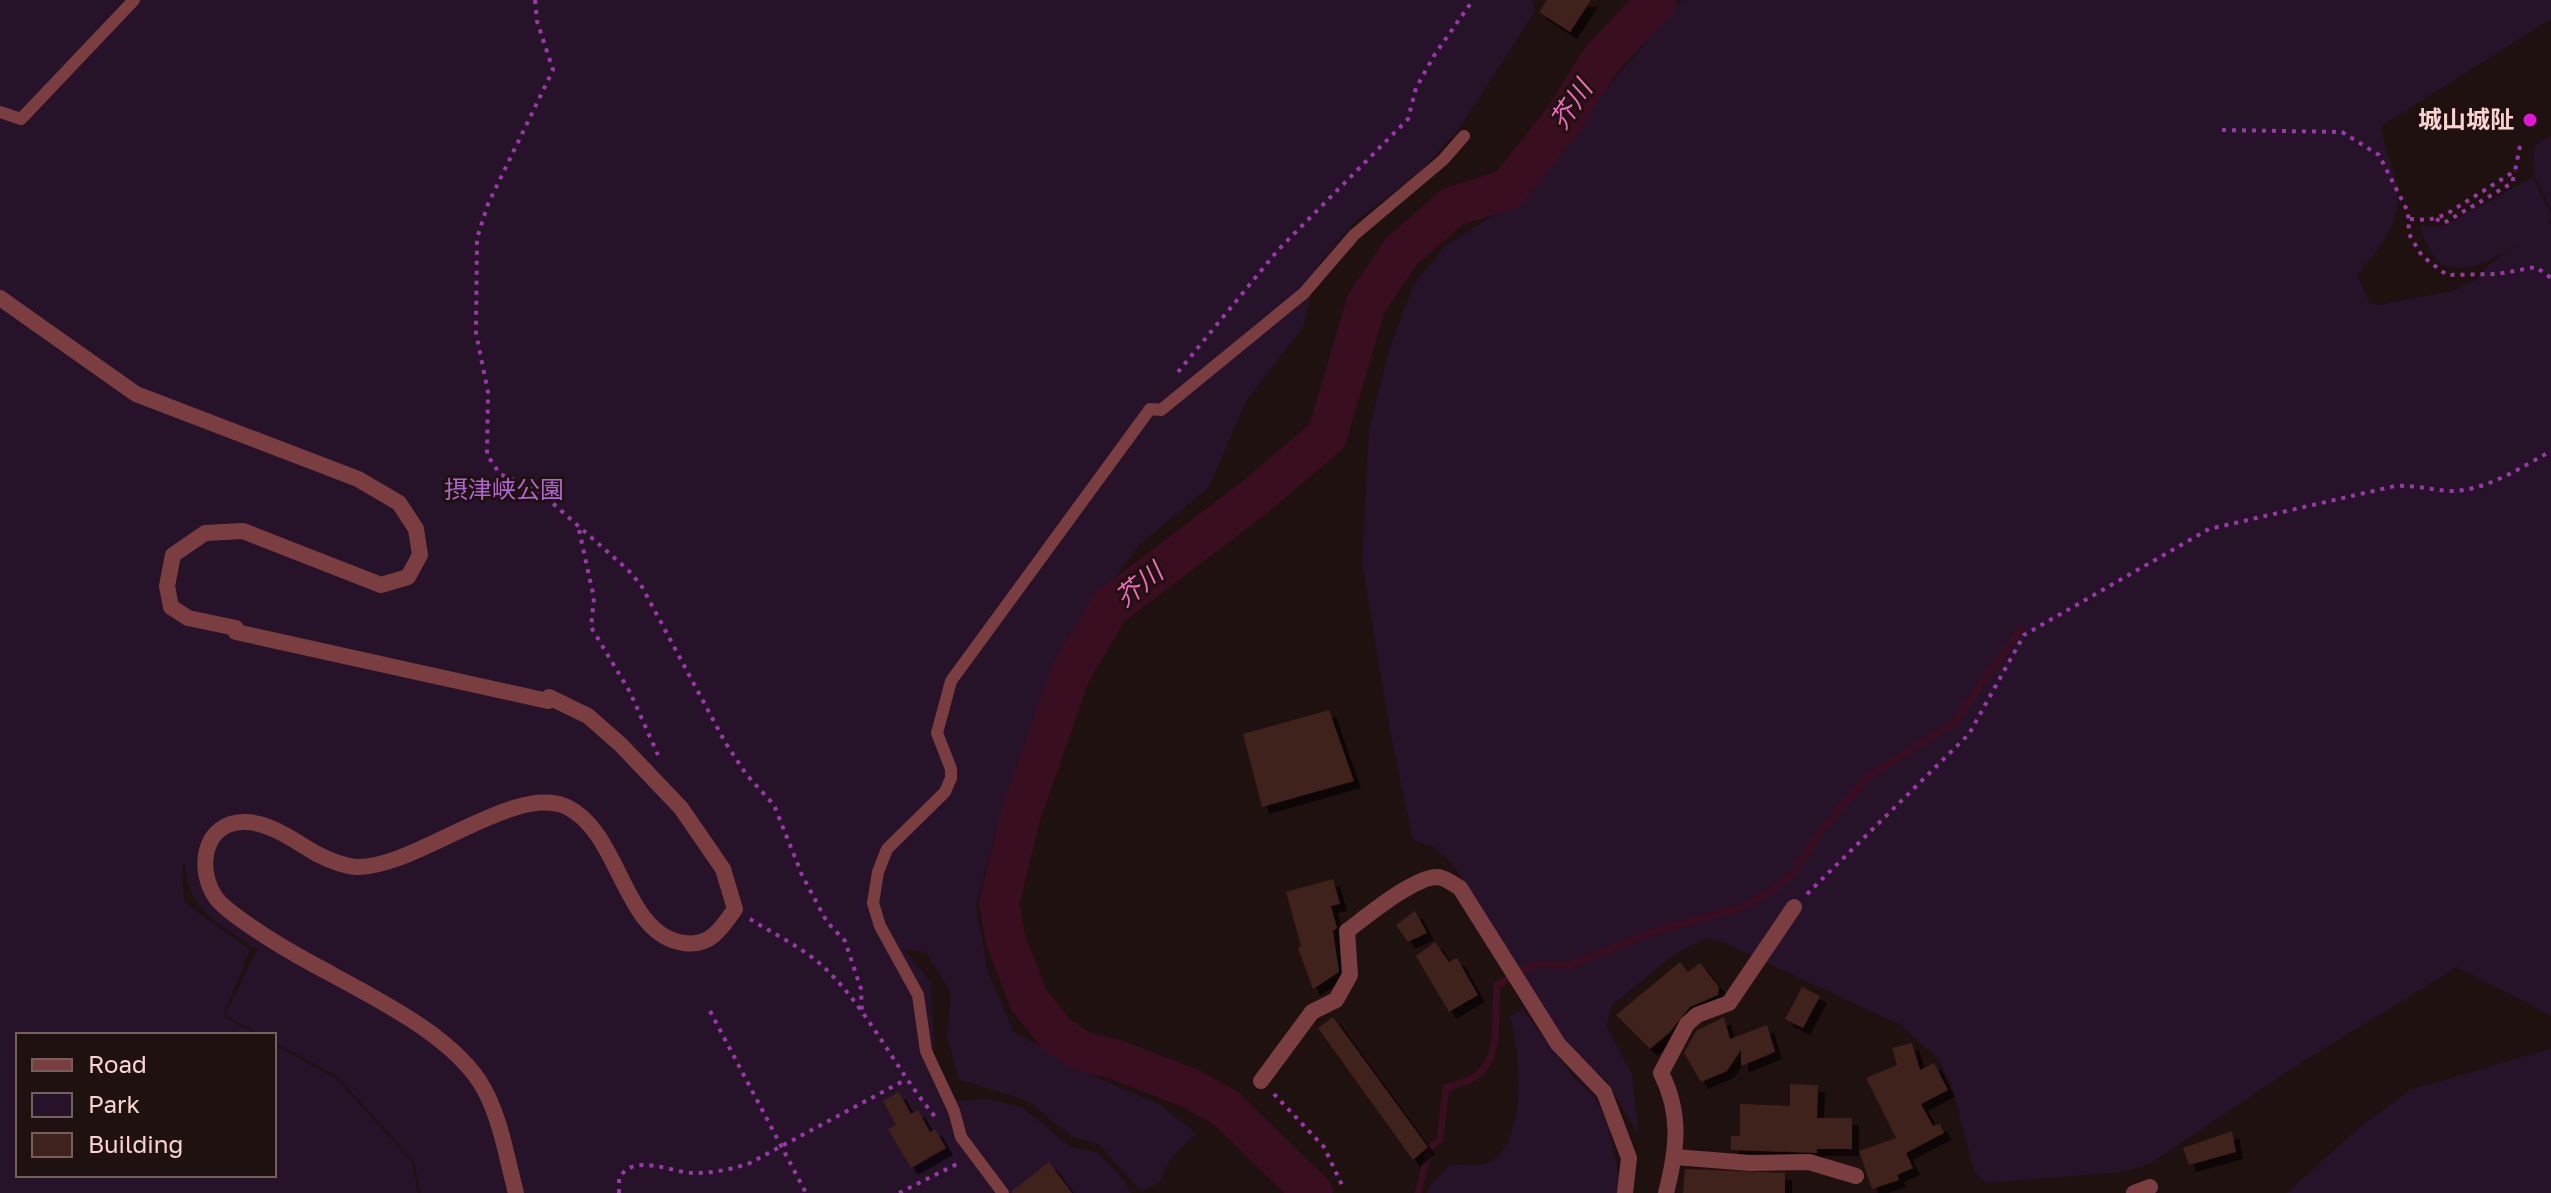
<svg xmlns="http://www.w3.org/2000/svg" width="2551" height="1193" font-family="'Golos Text','Noto Sans JP',sans-serif">
<style>
.green{fill:#271329}
.lines{fill:none;stroke-linecap:round;stroke-linejoin:round}
.stream{stroke:#3a0e21;stroke-width:7}
.river{stroke:#3a0e21;stroke-width:40}
.building{fill:#3f211d;filter:url(#shadow)}
.path{stroke:#9939a7;stroke-width:4;stroke-dasharray:4 6;stroke-linecap:butt}
.service{stroke:#7a3e40;stroke-width:12}
.minor{stroke:#7a3e40;stroke-width:16}
.tertiary{stroke:#7a3e40;stroke-width:16}
.poi-dot{fill:#e216db;stroke:#1f110f;stroke-width:3}
.labels{text-anchor:middle;stroke-width:6;stroke-linejoin:round;paint-order:stroke}
.poi-label{font-size:24px;font-weight:bold;fill:#fbd4d2;stroke:#1f110f;text-anchor:end}
.park-label{font-size:24px;fill:#b165d3;stroke:#1f110f}
.water-label{font-size:26px;font-style:italic;fill:#f16abb;stroke:#1f110f}
</style>
<defs>
<filter id="shadow"><feDropShadow dx="7" dy="7" stdDeviation="0" flood-color="#0009"/></filter>
</defs>
<rect width="100%" height="100%" fill="#1f110f"/>
<g class="green">
<path d="M0,0H1532L1535,11L1459,129L1418,174L1355,221L1317,267L1303,327L1246,401L1209,487L1139,545L1057,657L996,832L976,906L988,973L1014,1032L1101,1079L1161,1105L1196,1134L1171,1157L1160,1182L1141,1191L1099,1144L1072,1137L1028,1101L958,1079L947,1035L951,993L926,952L903,949L931,982L934,1054L957,1101L988,1099L1023,1108L1070,1147L1097,1152L1120,1175L1131,1193H420L414,1161L337,1076L274,1042V1035H261L225,1015L257,950C224,924 185,912 186,865L182,863L184,902L250,950L223,1016L257,1035H18V1175H274V1045L336,1078L412,1162L418,1193H0Z"/>
<path d="M1682,0H2551V19L2381,126C2383,145 2392,162 2396,181C2404,220 2381,246 2357,275L2370,303L2378,305L2453,291L2477,279L2488,265L2551,222V1015L2457,967L2299,1064L2151,1163L2123,1172L1987,1183L1975,1173L1951,1083L1938,1059L1901,1025L1725,943L1705,939L1676,953L1612,1005L1606,1026L1632,1074L1639,1136L1606,1080L1584,1062L1562,1036L1451,862L1432,846L1413,840L1390,730L1362,563L1369,430L1389,350L1413,286L1443,248L1523,196L1598,98Z"/>
<polygon points="2551,135 2551,210 2535,176 2533,161 2535,145"/>
<path d="M2533,177L2551,215L2548,225C2523,240 2468,284 2439,262C2430,254 2425,240 2420,229L2421,226H2444Z"/>
<path d="M1522,1009L1575,1079L1595,1097L1608,1126L1620,1181L1617,1193H1427L1431,1184L1450,1164C1466,1165 1486,1169 1498,1156C1527,1125 1520,1053 1510,1016Z"/>
<polygon points="2551,1049 2551,1193 2287,1193 2355,1131 2410,1090"/>
</g>
<g class="lines">
<path class="stream" d="M1418,1193L1430,1147L1440,1140L1446,1087C1507,1078 1493,1031 1497,985L1536,964L1570,965L1656,931L1740,908L1774,890L1793,873L1819,833L1866,778L1955,722L2020,630"/>
<polyline class="river" points="1313,1193 1227,1109 1190,1088 1117,1060 1082,1051 1057,1035 1029,1000 1006,941 999,903 1021,814 1071,672 1110,607 1255,497 1327,436 1366,304 1401,252 1452,207 1508,189 1564,119 1600,61 1657,0"/>
</g>
<g class="building">
<polygon points="1547,0 1591,0 1570,32 1539,12"/>
<polygon points="1329,710 1354,781 1262,807 1243,734"/>
<polygon points="1333,879 1340,904 1331,906 1337,928 1333,931 1339,972 1313,989 1298,948 1301,946 1286,892"/>
<polygon points="1415,911 1427,933 1408,942 1396,925"/>
<polygon points="1435,942 1449,962 1457,958 1478,995 1449,1012 1416,956"/>
<polygon points="1680,962 1688,972 1700,963 1719,987 1718,995 1690,1007 1670,1032 1650,1049 1616,1015"/>
<polygon points="1802,987 1820,996 1803,1028 1785,1019"/>
<polygon points="1333,1017 1428,1147 1413,1160 1318,1028"/>
<polygon points="1724,1017 1730,1039 1767,1025 1775,1052 1741,1066 1741,1050 1727,1071 1701,1082 1684,1053 1696,1031"/>
<polygon points="1912,1043 1920,1070 1934,1063 1948,1090 1921,1104 1933,1126 1940,1124 1944,1133 1906,1153 1913,1168 1897,1175 1899,1180 1872,1189 1859,1151 1896,1138 1866,1078 1897,1065 1892,1048"/>
<polygon points="1790,1084 1818,1085 1817,1118 1852,1118 1852,1149 1817,1149 1817,1153 1731,1150 1731,1136 1740,1136 1740,1104 1790,1106"/>
<polygon points="899,1092 911,1114 918,1110 930,1132 935,1129 946,1148 911,1168 888,1129 896,1125 883,1101"/>
<polygon points="2232,1131 2236,1152 2189,1165 2183,1148"/>
<polygon points="1049,1162 1072,1193 1012,1193 1012,1191"/>
<polygon points="1685,1169 1785,1173 1785,1193 1683,1193"/>
</g>
<g class="lines">
<g class="path">
<polyline points="535,0 537,21 553,70 488,204 477,238 476,333 488,392 487,455 500,474 540,492 628,570 641,585 725,742 746,774 774,805 802,875 827,922 845,941 861,989 862,1016"/>
<polyline points="2222,130 2342,132 2379,155 2408,212 2409,234 2422,256 2447,275 2497,274 2536,267 2551,278"/>
<polyline points="2410,219 2428,220 2445,215 2515,171 2520,146"/>
<polyline points="2436,219 2444,223 2512,183 2515,171"/>
<polyline points="1178,372 1278,250 1408,119 1416,88 1435,54 1473,0"/>
<polyline points="579,530 594,598 591,627 630,692 658,755"/>
<path d="M1807,894L1969,734L2024,635L2209,529L2395,486C2415,485 2432,490 2451,491C2486,491 2522,467 2551,451"/>
<path d="M750,919C772,933 799,946 818,962C866,1003 896,1072 938,1120"/>
<polyline points="710,1011 806,1193"/>
<polyline points="1274,1094 1324,1147 1342,1185"/>
<path d="M619,1193V1178C635,1152 671,1173 695,1173C714,1173 733,1169 750,1163L905,1080"/>
<polyline points="899,1193 961,1162"/>
</g>
<g class="service">
<polyline points="0,112 21,119 134,0"/>
<polyline points="1003,1193 961,1137 954,1111 926,1051 918,995 880,926 873,903 878,872 887,849 945,792 951,778 951,769 937,733 951,681 1150,409 1161,410 1304,293 1354,235 1443,160 1464,136"/>
</g>
<g class="minor">
<path d="M1261,1081L1312,1012L1336,1000L1350,975L1347,931C1366,917 1415,876 1438,877C1446,878 1453,884 1460,888L1558,1044L1604,1092L1629,1158L1625,1193"/>
<polyline points="1675,1157 1750,1163 1809,1162 1856,1176"/>
<path d="M1666,1193C1677,1150 1682,1114 1661,1073L1687,1024L1697,1015L1729,1003L1794,907"/>
<polyline points="2134,1193 2150,1187"/>
</g>
<path class="tertiary" d="M0,298L136,394L358,479L399,503L416,529L420,555L408,577L381,585L243,531L205,533L173,555L167,586L171,607L188,618L236,628V632L548,701L549,697L588,716L621,745L681,808L723,869L735,909C722,928 710,947 684,943C623,935 621,833 567,807C515,782 415,869 356,867C342,866 329,860 317,854C296,842 270,822 245,822C203,822 196,869 216,898C227,913 277,944 295,954C353,988 452,1030 484,1089C501,1120 507,1159 516,1193"/>
</g>
<circle class="poi-dot" cx="2530" cy="120" r="8"/>
<g class="labels">
<g class="poi-label">
<text x="2514" y="128">城山城阯</text>
</g>
<g class="park-label">
<text x="504" y="498">摂津峡公園</text>
</g>
<g class="water-label">
<text transform="translate(1571 105) rotate(-56)" y="9">芥川</text>
<text transform="translate(1139 585) rotate(-39)" y="9">芥川</text>
</g>
</g>
<rect x="16" y="1033" width="260" height="144" fill="#1f110f" stroke="#775f5d" stroke-width="2"/>
<rect x="32" y="1059" width="40" height="12" fill="#7a3e40" stroke="#775f5d" stroke-width="2"/>
<text x="88" y="1073" font-size="24" fill="#fbd4d2">Road</text>
<rect x="32" y="1093" width="40" height="24" fill="#271329" stroke="#775f5d" stroke-width="2"/>
<text x="88" y="1113" font-size="24" fill="#fbd4d2">Park</text>
<rect x="32" y="1133" width="40" height="24" fill="#3f211d" stroke="#775f5d" stroke-width="2"/>
<text x="88" y="1153" font-size="24" fill="#fbd4d2">Building</text>
</svg>
